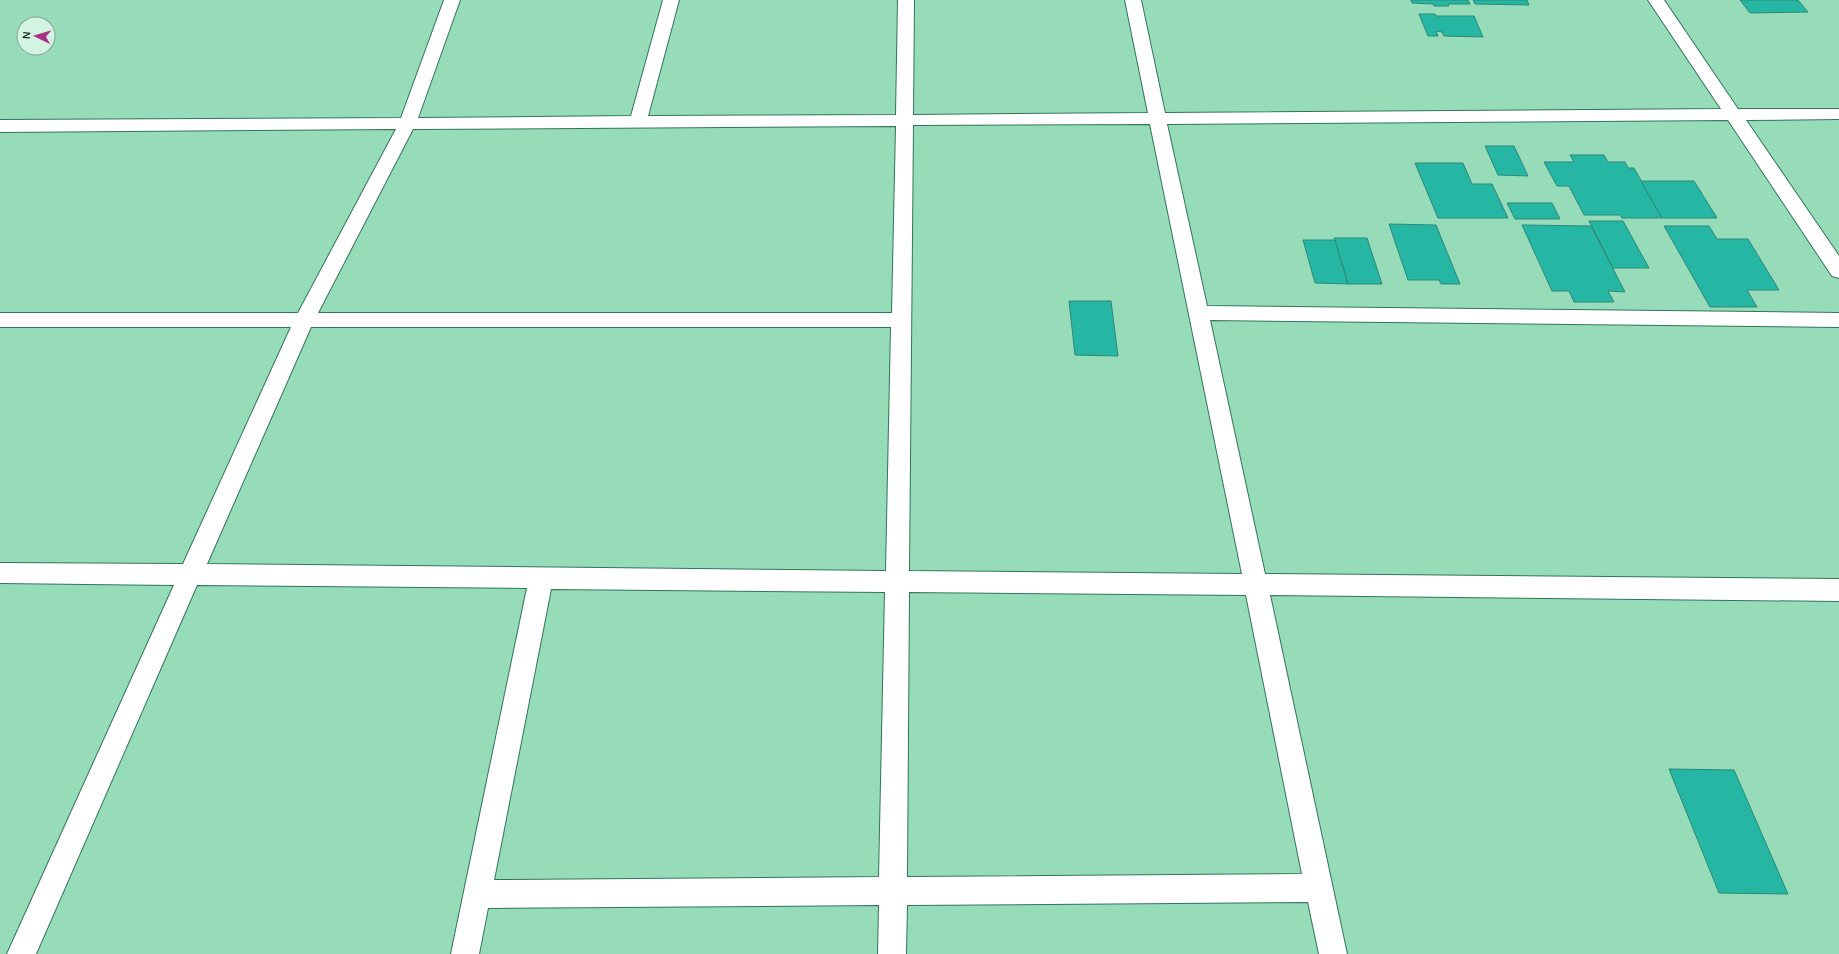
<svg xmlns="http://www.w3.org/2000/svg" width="1839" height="954" font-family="Karla,sans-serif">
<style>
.building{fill:#25b7a4;stroke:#2e8779}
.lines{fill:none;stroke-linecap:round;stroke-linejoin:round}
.minor-casing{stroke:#317657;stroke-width:2}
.minor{fill:#fff;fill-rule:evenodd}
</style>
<rect width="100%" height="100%" fill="#97dcb9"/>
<g class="building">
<polygon points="1411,0 1468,0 1470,4 1448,4 1449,6 1434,6 1433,4 1412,3"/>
<polygon points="1473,0 1527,0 1529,5 1475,4"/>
<polygon points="1740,0 1798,0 1808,12 1750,13"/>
<polygon points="1419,14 1435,14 1436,16 1474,16 1483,37 1444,36 1442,32 1436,31 1438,36 1428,36"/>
<polygon points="1485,146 1514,146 1528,176 1498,175"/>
<polygon points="1570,155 1604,155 1608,162 1625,162 1628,168 1634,168 1662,218 1622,218 1620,215 1584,215 1569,186 1557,186 1544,162 1574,162"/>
<polygon points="1415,163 1463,163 1472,184 1492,184 1508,218 1438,218"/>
<polygon points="1641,181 1694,181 1717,218 1662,218"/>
<polygon points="1507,203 1552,203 1560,219 1515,219"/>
<polygon points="1589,221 1623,221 1649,268 1613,268"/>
<polygon points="1389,224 1436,225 1460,284 1441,284 1439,280 1408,280"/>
<polygon points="1522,225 1591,226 1625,292 1608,291 1614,302 1574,302 1569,291 1552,291"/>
<polygon points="1664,226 1709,226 1717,239 1748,239 1779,290 1747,290 1757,307 1710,307"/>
<polygon points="1334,238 1367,238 1382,284 1348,284"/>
<polygon points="1303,240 1335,240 1348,284 1315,283"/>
<polygon points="1069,301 1111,301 1118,356 1075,355"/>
<polygon points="1669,769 1734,770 1788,894 1719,893"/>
</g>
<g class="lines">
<defs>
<path id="minor" d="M444,0H460L418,118L631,116L663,0H679L648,116L896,115L898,0H914L913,115L1148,113L1125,0H1141L1165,113L1721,109L1648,0H1664L1738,109H1839V119L1746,120L1839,256V278L1832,276L1728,120L1167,124L1207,306L1839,313V327L1210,320L1265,574L1839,579V601L1270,595L1347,954H1319L1308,902L907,905L906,954H878L879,905L488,908L479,954H451L527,588L197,585L36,954H7L174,585L0,583V563L183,564L291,327H0V313H298L396,129L0,132V120L401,118ZM1150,124L1242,574L909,571L913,125ZM896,126L892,313H318L413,129ZM311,327H891L886,571L207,564ZM551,589L885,592L879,877L494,880ZM909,592L1246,595L1302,874L907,877Z"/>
</defs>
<use href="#minor" class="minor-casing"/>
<use href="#minor" class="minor"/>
</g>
<g transform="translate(36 36) rotate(275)"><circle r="19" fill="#d3f4e2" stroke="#85a595"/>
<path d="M0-3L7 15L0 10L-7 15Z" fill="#a93187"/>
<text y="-6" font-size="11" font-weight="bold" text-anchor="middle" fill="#112e21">N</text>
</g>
</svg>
